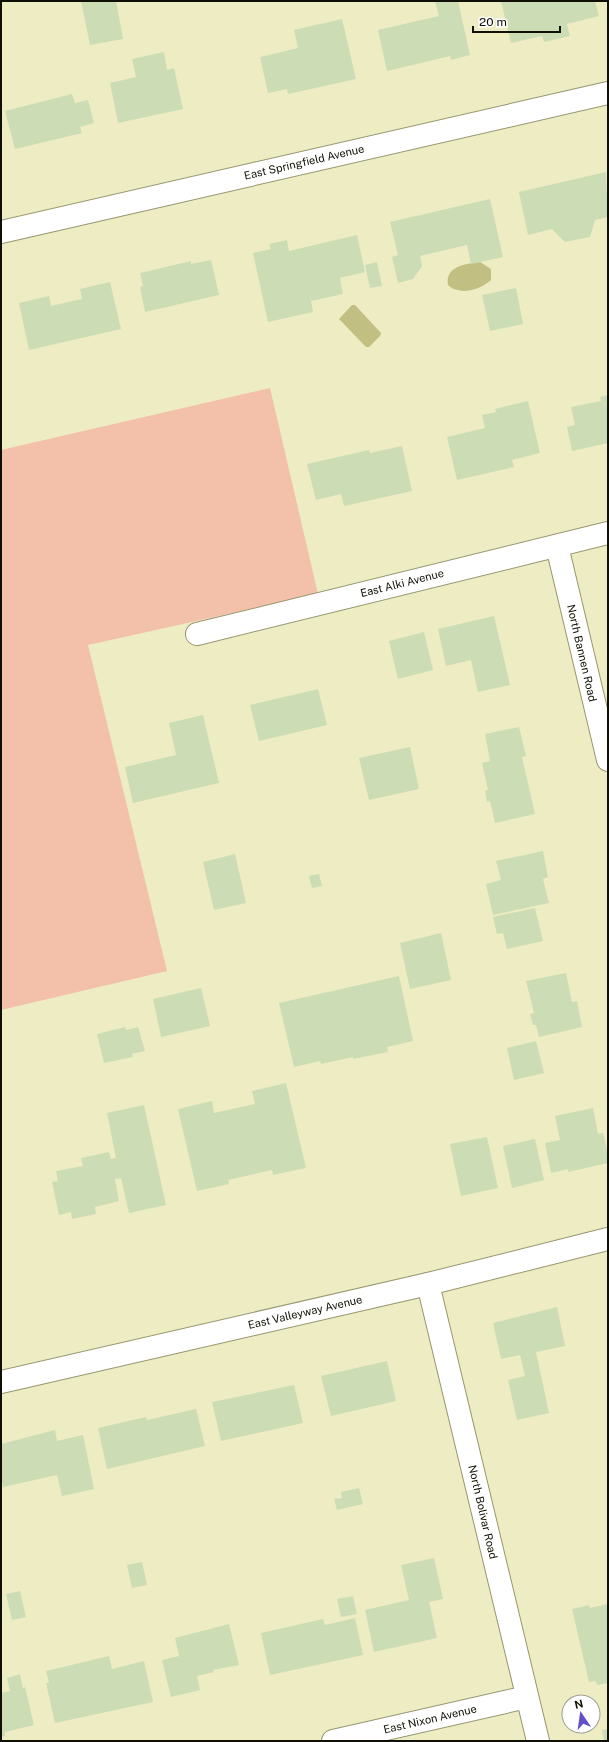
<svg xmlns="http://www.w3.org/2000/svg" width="609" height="1742" font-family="'Public Sans',sans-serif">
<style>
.green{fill:#f3c0a9}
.water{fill:#c1bf81}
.building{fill:#ccddb6}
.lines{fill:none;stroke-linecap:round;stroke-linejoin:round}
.minor-casing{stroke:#98966f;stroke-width:24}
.minor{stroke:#fff;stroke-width:22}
.labels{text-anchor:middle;stroke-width:3;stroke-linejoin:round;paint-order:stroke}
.street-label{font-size:11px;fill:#100f03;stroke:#fff}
</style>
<rect width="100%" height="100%" fill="#edecc2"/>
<polygon class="green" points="270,388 318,594 88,645 167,971 1,1010 1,450"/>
<g class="water">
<path d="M480,262L491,269V280C480,290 460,296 448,285C445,266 465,264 480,262Z"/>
<polygon points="352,305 355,305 381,333 380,336 369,347 366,347 339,319"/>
</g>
<g class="building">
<polygon points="81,1 116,1 123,39 90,45"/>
<polygon points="435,1 458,1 470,55 451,60 450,56 387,71 378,30 439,16"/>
<polygon points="501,1 595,1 599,16 567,24 570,36 544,42 542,36 511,43"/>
<polygon points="342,19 356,79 288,94 287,89 268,93 260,57 298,48 294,30"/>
<polygon points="164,52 167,70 174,68 183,109 118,123 110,83 136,77 132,59"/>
<polygon points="72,94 75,103 88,100 94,123 80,127 82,133 15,149 5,111"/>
<polygon points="606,172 608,217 595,220 590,237 565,242 552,229 528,235 519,192"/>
<polygon points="490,199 503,257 471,264 467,245 420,256 422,266 413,279 398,283 392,257 398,255 390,222"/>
<polygon points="357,235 365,272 340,278 343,294 311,301 313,312 268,322 253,253 271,249 269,244 287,240 289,251"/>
<polygon points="211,260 219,295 145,312 140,287 143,286 140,273 191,261 191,264"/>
<polygon points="377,262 382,286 370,288 365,265"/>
<polygon points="110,282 121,329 29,350 19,303 49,296 51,306 82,299 80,289"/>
<polygon points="516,288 523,324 490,331 482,295"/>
<polygon points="608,395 608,443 572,451 567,427 575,425 571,407 601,401 600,397"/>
<polygon points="528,401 540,453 512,460 514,467 457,480 447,437 485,428 482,415 496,412 495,409"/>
<polygon points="402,446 412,491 344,506 341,494 316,500 307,464 369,450 370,453"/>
<polygon points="494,616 510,685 478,692 471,660 446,666 438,629"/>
<polygon points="424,632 433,670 398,679 389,641"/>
<polygon points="318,689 327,725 259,741 250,705"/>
<polygon points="203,715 219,783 133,803 125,767 176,755 169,723"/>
<polygon points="519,727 526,756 522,757 535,814 495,823 490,801 487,802 485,791 488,790 482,763 490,761 485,734"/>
<polygon points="410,747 419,789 369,800 359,758"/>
<polygon points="543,851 548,877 543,879 549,903 493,915 486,884 501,880 496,861"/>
<polygon points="235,854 246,903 214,910 203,862"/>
<polygon points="319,874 322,886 312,888 309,876"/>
<polygon points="535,908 543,941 507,949 503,933 497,934 493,917"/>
<polygon points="441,933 451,980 410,989 400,943"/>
<polygon points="566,973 572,1002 577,1001 582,1027 539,1037 536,1025 533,1025 530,1014 534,1013 526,981"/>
<polygon points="399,976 413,1041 387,1047 388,1052 353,1059 353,1057 321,1064 320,1061 294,1067 279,1003"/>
<polygon points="201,988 210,1026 161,1037 153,999"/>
<polygon points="125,1027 126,1030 138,1027 145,1051 132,1054 133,1057 104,1063 97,1034"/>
<polygon points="536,1041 544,1073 514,1080 507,1048"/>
<polygon points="286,1083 306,1168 273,1175 272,1170 228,1180 229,1184 197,1191 178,1109 212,1101 214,1113 255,1104 252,1091"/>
<polygon points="144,1105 166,1205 129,1213 121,1178 115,1179 119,1201 95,1207 96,1214 72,1219 71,1212 59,1215 52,1182 58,1181 56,1171 83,1166 81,1158 109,1152 111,1159 116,1158 107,1113"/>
<polygon points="593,1108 598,1134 603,1133 608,1154 608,1163 568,1172 568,1169 551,1173 545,1143 560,1140 555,1116"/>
<polygon points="487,1137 498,1188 461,1196 450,1144"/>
<polygon points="535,1139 544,1180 512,1188 503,1146"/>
<polygon points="557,1307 565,1346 536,1352 549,1413 517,1420 508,1380 525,1376 520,1355 501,1359 493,1323"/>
<polygon points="387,1361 396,1401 331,1416 321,1376"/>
<polygon points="294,1385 303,1423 221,1441 212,1402"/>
<polygon points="196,1409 205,1446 107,1469 98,1428 146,1417 147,1420"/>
<polygon points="55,1430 57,1441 83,1435 94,1489 62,1496 57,1475 3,1487 1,1476 1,1444"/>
<polygon points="359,1488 363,1504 337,1510 334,1499 342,1498 341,1492"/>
<polygon points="434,1558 443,1599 429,1602 437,1638 374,1652 365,1610 409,1600 401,1565"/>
<polygon points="142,1562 147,1585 132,1588 127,1565"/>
<polygon points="20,1591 26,1617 12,1620 6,1594"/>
<polygon points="353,1596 357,1614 341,1617 337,1599"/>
<polygon points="608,1604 608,1683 597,1685 596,1681 589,1682 572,1609 589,1605 590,1608"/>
<polygon points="355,1618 363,1655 270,1675 261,1633 323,1619 325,1625"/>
<polygon points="229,1624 239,1665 213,1670 214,1672 197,1676 200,1690 171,1697 162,1660 179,1656 175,1638"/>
<polygon points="109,1656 112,1669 144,1661 153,1702 55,1723 46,1683 49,1683 46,1671"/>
<polygon points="20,1674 23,1688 25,1687 34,1725 5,1732 5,1736 1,1737 1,1693 10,1691 7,1678"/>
<polygon points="608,1729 608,1741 604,1741 602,1730"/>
</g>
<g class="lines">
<defs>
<g id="minor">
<polyline points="1,232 608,93"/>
<polyline points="557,546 608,760"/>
<polyline points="197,634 608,533"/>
<polyline points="428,1284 538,1741"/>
<polyline points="1,1382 428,1284 608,1239"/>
<polyline points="333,1741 527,1697"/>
</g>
</defs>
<use href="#minor" class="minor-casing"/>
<use href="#minor" class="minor"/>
</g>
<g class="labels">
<g class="street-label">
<text transform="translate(304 162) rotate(-13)" y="4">East Springfield Avenue</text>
<text transform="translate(402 583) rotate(-14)" y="4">East Alki Avenue</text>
<text transform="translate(582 653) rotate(77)" y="4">North Bannen Road</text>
<text transform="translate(305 1312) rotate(-13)" y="4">East Valleyway Avenue</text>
<text transform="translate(483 1512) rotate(77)" y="4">North Bolivar Road</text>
<text transform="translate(430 1719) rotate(-13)" y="4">East Nixon Avenue</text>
</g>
</g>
<rect width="609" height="1742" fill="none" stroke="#100f03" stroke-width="4"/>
<g transform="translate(581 1714) rotate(347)"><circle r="19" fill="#ffffff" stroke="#9f9f9a"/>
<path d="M0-3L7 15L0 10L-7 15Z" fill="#644fc8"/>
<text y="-6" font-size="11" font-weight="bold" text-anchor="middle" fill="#100f03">N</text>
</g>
<path d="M473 26v6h87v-6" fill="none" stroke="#100f03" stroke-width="2"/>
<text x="479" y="26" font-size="12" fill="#100f03" stroke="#ffffff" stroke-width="3" paint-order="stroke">20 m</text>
</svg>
